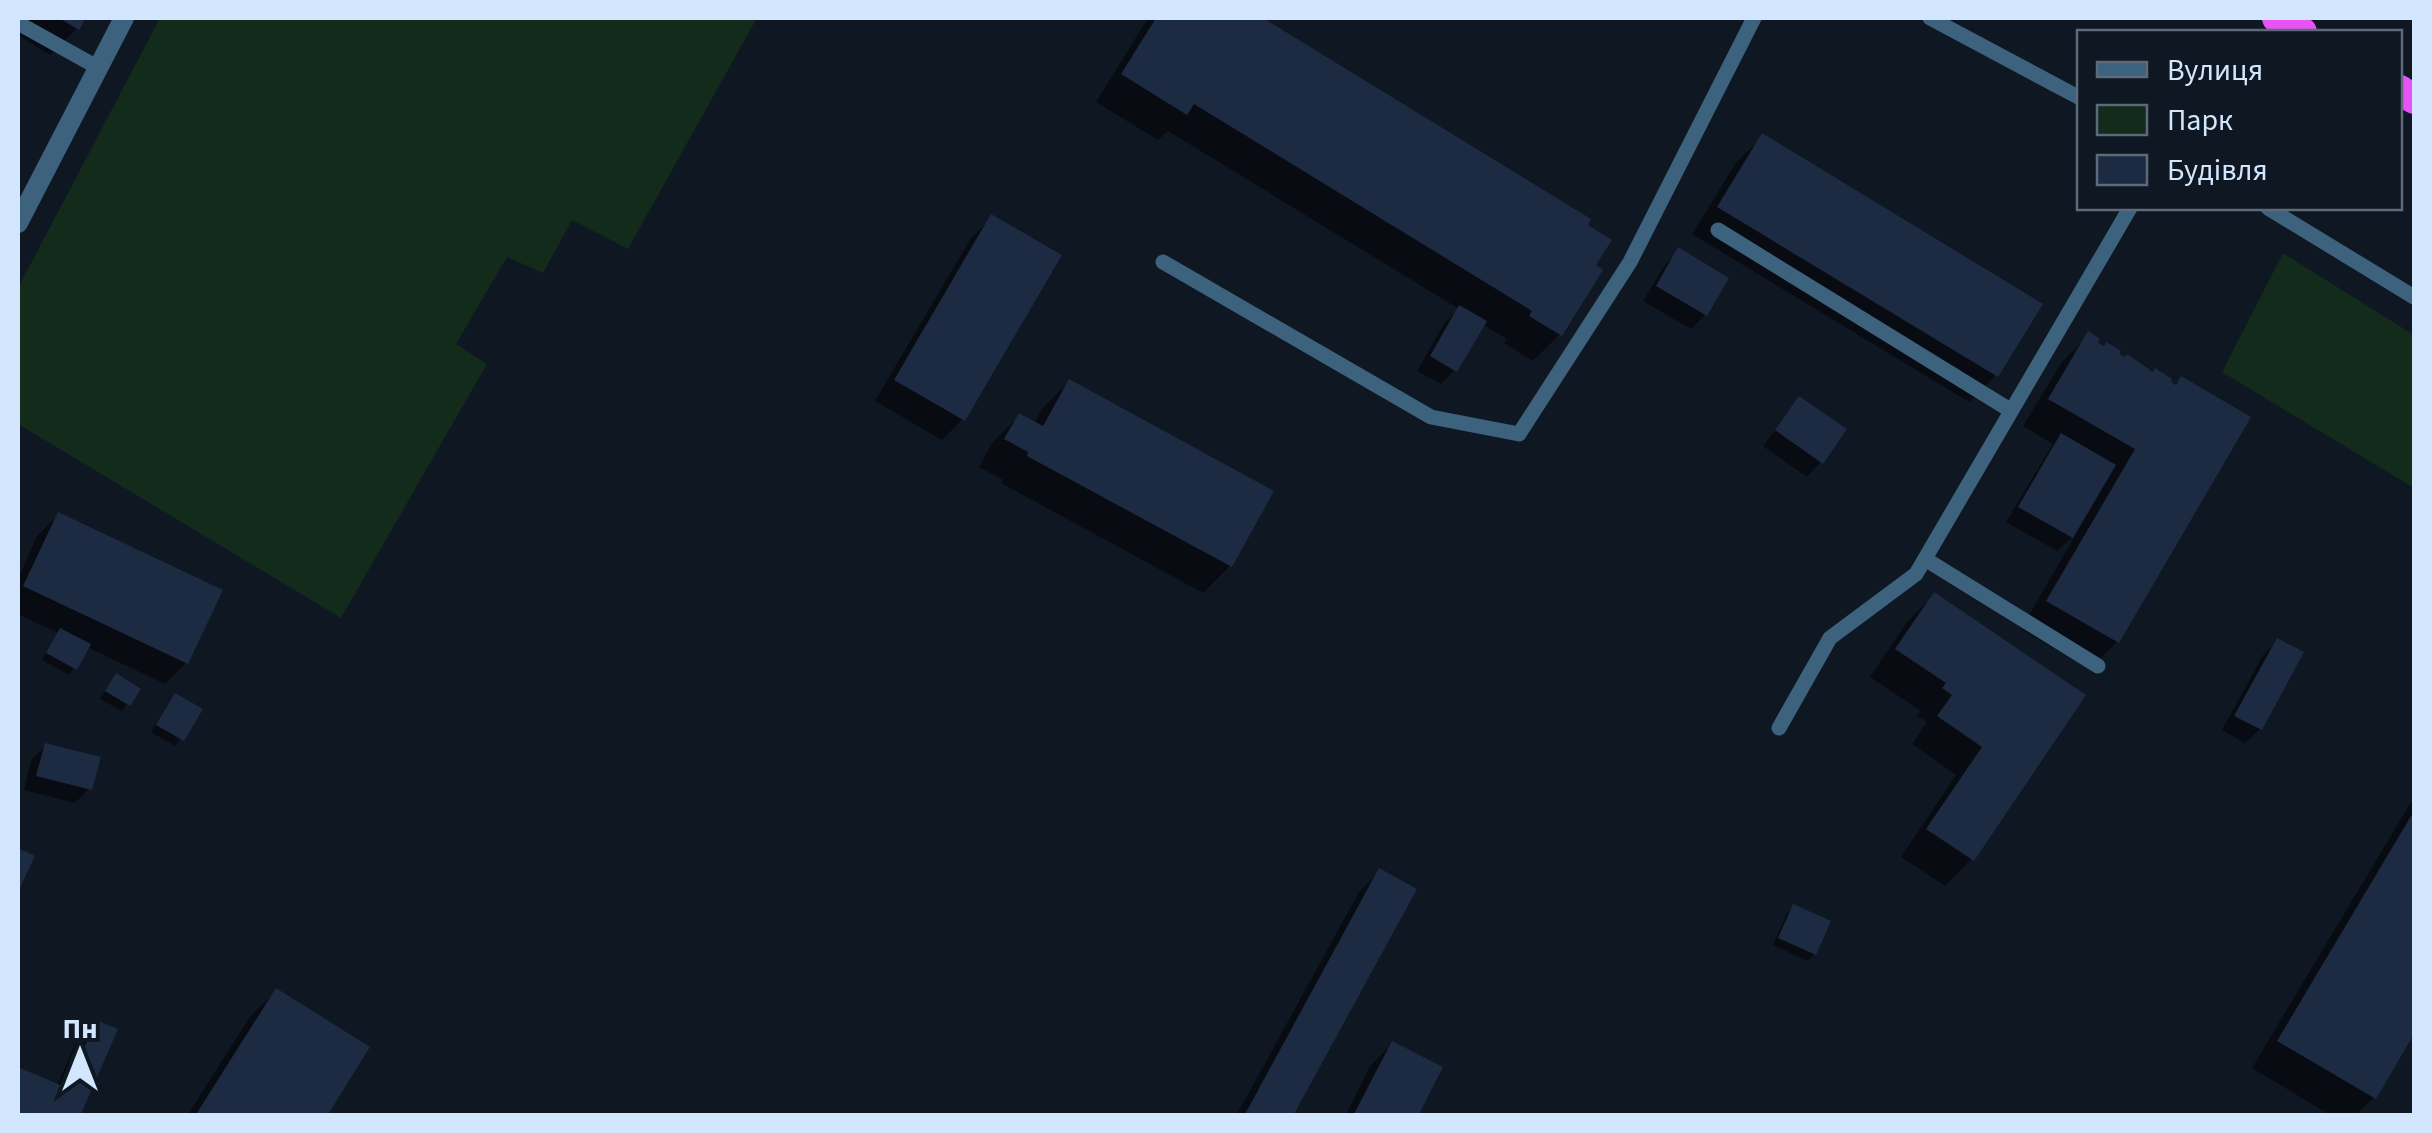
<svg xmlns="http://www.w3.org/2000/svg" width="2432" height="1133" font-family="'Source Sans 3',sans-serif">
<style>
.green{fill:#122b1b}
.shadow{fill:#0007}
.building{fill:#1c2b42}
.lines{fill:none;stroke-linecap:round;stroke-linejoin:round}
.lane{stroke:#3c627e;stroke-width:15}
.street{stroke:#3c627e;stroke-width:20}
.highway{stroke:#e753f6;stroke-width:30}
</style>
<rect width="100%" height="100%" fill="#0f1722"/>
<g class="green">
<polygon points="160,18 757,18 628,249 572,220 543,273 507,257 456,344 487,364 341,618 18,424 18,288"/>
<polygon points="2283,253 2414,335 2414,488 2222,372"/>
</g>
<g class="shadow">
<polygon points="18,18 88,18 50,55 18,35"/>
<polygon points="1148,18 1256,18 1588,220 1560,334 1533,361 1504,343 1507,339 1482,324 1455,370 1441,384 1417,371 1445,322 1459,309 1168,131 1158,140 1096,102"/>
<polygon points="1763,136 1996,375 1969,402 1692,234 1736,163"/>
<polygon points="992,217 963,419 942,440 875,401 971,238"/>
<polygon points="1679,251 1726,279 1705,315 1691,329 1643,301 1665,265"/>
<polygon points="2089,335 2095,344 2173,387 2181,379 2117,642 2090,669 2021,629 2076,534 2057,551 2006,522 2053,444 2023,426 2062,362"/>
<polygon points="1069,382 1230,566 1203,593 1001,483 1003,480 979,467 992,443 1019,416 1034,424 1042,409"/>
<polygon points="1799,399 1821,462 1807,477 1763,446"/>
<polygon points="58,515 186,663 165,684 87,647 69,675 42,660 58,633 18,614 18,579 37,536"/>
<polygon points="1934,595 2082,696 1972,859 1945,886 1901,857 1956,775 1912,744 1927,722 1917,716 1921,711 1870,677 1907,622"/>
<polygon points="2277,641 2260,729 2245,743 2222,730 2263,655"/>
<polygon points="116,676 138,689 122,711 100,699"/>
<polygon points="176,696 200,710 175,746 151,732"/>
<polygon points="46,746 89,789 75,803 24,790 31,760"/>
<polygon points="2414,797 2414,1029 2374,1097 2355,1116 2332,1116 2252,1068"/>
<polygon points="1380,871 1290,1116 1236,1116 1359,892"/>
<polygon points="1793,907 1814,954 1807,961 1773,945 1787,913"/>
<polygon points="276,991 324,1116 187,1116 249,1018"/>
<polygon points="96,1022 78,1116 18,1116 18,1069 57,1086 75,1044"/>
<polygon points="1392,1044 1415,1116 1345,1116 1371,1065"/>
</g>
<g class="building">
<polygon points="59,18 86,18 79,30"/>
<polygon points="1156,18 1263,18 1591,219 1588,225 1612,240 1596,265 1603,270 1562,336 1529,316 1532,311 1194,104 1187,115 1121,74"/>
<polygon points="1762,133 2043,304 1998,377 1717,207"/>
<polygon points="991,214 1062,255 965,421 894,380"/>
<polygon points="1678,247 1729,278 1707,316 1656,286"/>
<polygon points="1459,305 1487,321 1457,372 1430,356"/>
<polygon points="2088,331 2100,339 2098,343 2104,346 2106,342 2121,351 2119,354 2125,357 2127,354 2153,372 2155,368 2172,379 2171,382 2176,385 2181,376 2251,417 2119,643 2046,601 2135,449 2048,399"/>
<polygon points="1069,379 1274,491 1232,567 1027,456 1028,452 1004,439 1019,413 1043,426"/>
<polygon points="1799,396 1847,429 1823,464 1775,430"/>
<polygon points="2061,433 2116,465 2073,538 2018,507"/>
<polygon points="58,512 223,590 188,664 23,586"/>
<polygon points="1934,592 2086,695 1974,861 1926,829 1982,747 1937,716 1952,695 1942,688 1946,683 1895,649"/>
<polygon points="60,628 91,644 77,670 46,653"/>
<polygon points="2277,638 2304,652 2262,730 2234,716"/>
<polygon points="116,673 141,689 130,706 105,691"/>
<polygon points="175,693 203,709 184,741 156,725"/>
<polygon points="45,743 101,757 92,790 36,776"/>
<polygon points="2414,811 2414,1034 2376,1099 2277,1041"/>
<polygon points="18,848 35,856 18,892"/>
<polygon points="1379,868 1417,889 1293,1116 1244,1116"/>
<polygon points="1793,904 1831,921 1816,955 1778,938"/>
<polygon points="276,988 370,1047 327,1116 195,1116"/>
<polygon points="96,1020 118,1029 80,1116 18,1116 18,1067 67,1088"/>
<polygon points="1392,1041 1443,1067 1418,1116 1353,1116"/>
</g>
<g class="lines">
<g class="lane">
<polyline points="1930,18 2080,98"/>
<polyline points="18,23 97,67"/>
<polyline points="2268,208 2414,297"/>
<polyline points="1718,230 2010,410"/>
<polyline points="1163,262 1431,417 1519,434 1630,262 1754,18"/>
<polyline points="1925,559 2098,666"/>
<polyline points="1779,728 1830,638 1916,574 2130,208"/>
</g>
<polyline class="street" points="18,223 124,18"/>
<g class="highway">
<polyline points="2277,18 2302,32"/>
<polyline points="2400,90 2414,99"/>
</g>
</g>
<rect width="2432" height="1133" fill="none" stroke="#d2e7fd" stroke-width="40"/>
<rect x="2077" y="30" width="325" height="180" fill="#0f1722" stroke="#5d6a7a" stroke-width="2.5"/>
<rect x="2097" y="62" width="50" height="15" fill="#3c627e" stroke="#5d6a7a" stroke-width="2.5"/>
<text x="2167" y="80" font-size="30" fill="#d2e7fd">Вулиця</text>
<rect x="2097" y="105" width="50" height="30" fill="#122b1b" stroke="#5d6a7a" stroke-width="2.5"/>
<text x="2167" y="130" font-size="30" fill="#d2e7fd">Парк</text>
<rect x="2097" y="155" width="50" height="30" fill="#1c2b42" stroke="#5d6a7a" stroke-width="2.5"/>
<text x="2167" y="180" font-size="30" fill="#d2e7fd">Будівля</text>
<g transform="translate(80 1053)" stroke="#0f1722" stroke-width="8" paint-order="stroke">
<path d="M0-8L18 38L0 25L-18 38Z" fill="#d2e7fd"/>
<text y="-15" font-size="28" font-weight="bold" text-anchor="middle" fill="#d2e7fd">Пн</text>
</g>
</svg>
